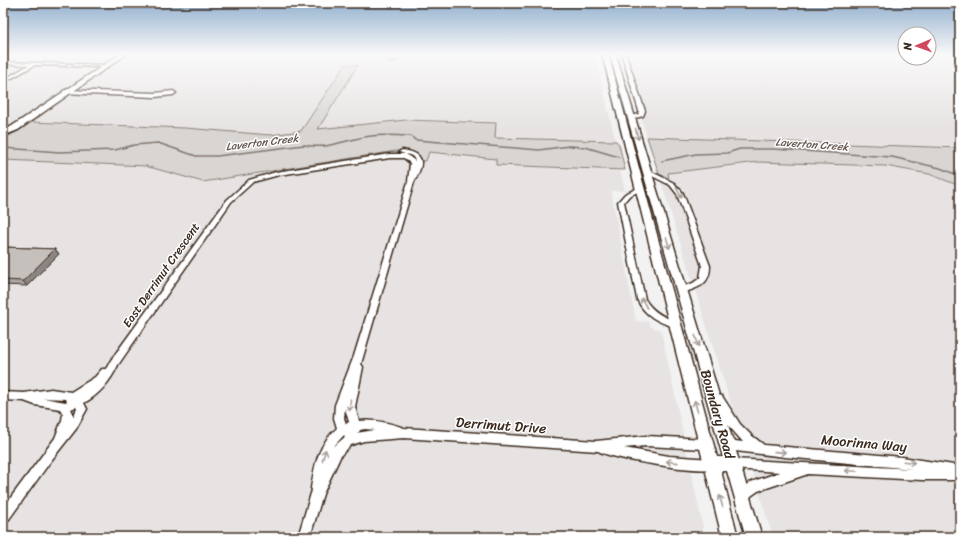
<svg xmlns="http://www.w3.org/2000/svg" width="963" height="540" font-family="Sriracha,sans-serif">
<style>
.built{fill:#e6e3e2}
.green{fill:#d8d5d2;stroke:#8a8078}
.lines{fill:none;stroke-linecap:round;stroke-linejoin:round}
.stream{stroke:#827770;stroke-width:1.5}
.minor-casing{stroke:#3b2a1e;stroke-width:3}
.tertiary-casing{stroke:#3b2a1e;stroke-width:3}
.secondary-casing{stroke:#3b2a1e;stroke-width:3}
.minor{fill:#fff;fill-rule:evenodd}
.tertiary{fill:#fff;fill-rule:evenodd}
.secondary{fill:#fff;fill-rule:evenodd}
.wall{fill:#aaa5a3;stroke:#3b2a1e}
.shaded-wall{fill:#8b8684;stroke:#3b2a1e}
.building{fill:#c6c0bd;stroke:#3b2a1e}
.oneway{stroke:#a79f9a}
.labels{text-anchor:middle;stroke-width:3;stroke-linejoin:round;paint-order:stroke}
.far-water-label{font-size:11px;font-style:italic;fill:#65574e;stroke:#fff}
.street-label{font-size:12px;fill:#3b2a1e;stroke:#fff}
.near-street-label{font-size:14px;fill:#3b2a1e;stroke:#fff}
</style>
<rect width="100%" height="100%" fill="#f3f2f2"/>
<filter id="ink" filterUnits="userSpaceOnUse"><feTurbulence type="fractalNoise" baseFrequency=".025" numOctaves="2"/><feDisplacementMap in="SourceGraphic" scale="8" xChannelSelector="R" yChannelSelector="G"/><feConvolveMatrix kernelMatrix="1 2 1 2 8 2 1 2 1" color-interpolation-filters="sRGB"/></filter>
<g filter="url(#ink)">
<g class="built">
<polygon points="3,55 595,55 615,139 619,144 625,170 620,170 625,191 611,191 636,321 649,322 650,326 661,330 705,537 3,537"/>
<polygon points="621,55 905,55 905,58 929,58 929,55 960,55 960,537 773,537"/>
</g>
<g class="green">
<path d="M345,65H358L318,129L406,120L496,123L495,138L616,141L619,144L625,170L496,165V159L429,152L426,161H422C419,152 410,151 402,150L203,182L153,168L147,167V166L3,160V138L11,135L30,122L185,128L270,135L301,131Z"/>
<polygon points="647,137 960,148 960,186 929,174 885,166 758,162 668,173 669,178 659,174"/>
</g>
<g class="lines">
<g class="stream">
<path d="M3,148L60,152L115,150L134,145L158,143L196,156H217L304,145C331,150 345,139 371,136C384,134 398,136 411,136L415,140L539,150L569,146L585,147L619,157"/>
<polyline points="662,161 696,154 727,153 740,149 773,149 892,157 940,168 960,176"/>
</g>
<defs>
<g id="minor">
<polygon points="398,55 402,55 394,61 390,61 390,59"/>
<polygon points="622,55 626,55 645,111 643,116 632,119 629,117 639,114 639,111"/>
<polygon points="3,62 105,65 107,66 105,67 35,65 3,83 3,80 29,65 3,64"/>
<polygon points="65,90 155,93 173,91 176,93 173,95 155,97 63,93 63,91"/>
<path d="M402,150C426,153 424,164 414,182L361,364L363,367L355,407L359,421C374,419 390,423 404,428L596,441L646,436L706,439L710,440L711,444L710,448L706,449L646,446L624,448L669,456L711,459L715,460L717,464L715,468C700,474 612,459 598,451L404,438L364,441L351,445L341,455L323,494L310,537H298L312,490L311,488C315,464 318,445 337,428L334,418L335,405L354,356L408,182L410,163L404,158H390L279,175L253,182L231,202L118,365C110,382 100,394 84,403L87,409L76,429L50,462L7,522L3,524V508L55,438L62,420L63,414L60,409L35,405L24,401L3,400V392L24,393L51,389L71,392L95,377L102,369H106L111,360L227,200L249,180L276,172L390,154H405L399,152ZM406,154C410,155 414,156 415,161ZM43,398L66,399L67,401L66,402ZM76,407L77,409L73,417V413L71,409ZM345,408L349,422L346,424L344,418ZM365,429L375,430L356,433L359,432L360,430ZM344,435L345,437L333,447Z"/>
<path d="M648,170L674,183L683,193L710,266C710,285 698,288 682,293L678,290L679,288L693,283L700,278L702,266L677,194L670,185L646,173V171Z"/>
<path d="M640,187L642,188V190L629,196L624,202L645,299C652,312 665,318 678,322L679,324L678,326L675,327C658,322 645,316 637,299L618,202L625,194Z"/>
<polygon points="718,395 722,396 740,424 751,435 764,445 902,457 960,466 960,480 922,480 808,474 758,491 751,496 747,504 743,506 739,504 737,500 743,488 751,482 780,472 732,469 728,468 726,464 728,460 732,459 913,469 785,457 727,450 723,449 722,445 723,441 727,440 743,442 727,424 714,402 713,399 714,396"/>
</g>
<polygon id="tertiary" points="119,55 125,55 18,130 3,136 3,131 12,126"/>
<polygon id="secondary" points="610,55 616,55 762,537 746,537 727,471 721,471 738,537 722,537 603,57 604,56 609,57 717,457 723,457"/>
</defs>
<use href="#minor" class="minor-casing"/>
<use href="#tertiary" class="tertiary-casing"/>
<use href="#secondary" class="secondary-casing"/>
<use href="#minor" class="minor"/>
<use href="#tertiary" class="tertiary"/>
<use href="#secondary" class="secondary"/>
</g>
<polygon class="wall" points="3,247 55,249 59,254 27,286 3,285"/>
<polygon class="shaded-wall" points="55,249 59,254 27,286 23,281"/>
<polygon class="building" points="3,247 55,249 23,281 3,280"/>
<defs><path id="oneway-shaft" d="M-6 0H5M1.5-3L5.5 0L1.5 3" fill="none" stroke-width="1.6" stroke-linecap="round" stroke-linejoin="round"/></defs>
<g class="oneway">
<use href="#oneway-shaft" transform="translate(637 134) rotate(74)"/>
<use href="#oneway-shaft" transform="translate(679 193) rotate(62)"/>
<use href="#oneway-shaft" transform="translate(668 243) rotate(74)"/>
<use href="#oneway-shaft" transform="translate(644 303) rotate(-119)"/>
<use href="#oneway-shaft" transform="translate(697 341) rotate(73)"/>
<use href="#oneway-shaft" transform="translate(350 405) rotate(95)"/>
<use href="#oneway-shaft" transform="translate(696 406) rotate(-105)"/>
<use href="#oneway-shaft" transform="translate(780 452) rotate(4)"/>
<use href="#oneway-shaft" transform="translate(324 455) rotate(-73)"/>
<use href="#oneway-shaft" transform="translate(672 462) rotate(-174)"/>
<use href="#oneway-shaft" transform="translate(909 462) rotate(7)"/>
<use href="#oneway-shaft" transform="translate(851 471) rotate(-177)"/>
<use href="#oneway-shaft" transform="translate(721 501) rotate(-105)"/>
</g>
</g>
<linearGradient id="sky" x2="0" y2="1"><stop stop-color="#92b0ce"/><stop offset="0.42" stop-color="#faf9f9"/><stop offset="1" stop-color="#faf9f9" stop-opacity="0"/></linearGradient>
<rect width="963" height="130" fill="url(#sky)"/>
<g class="labels">
<g class="far-water-label">
<text transform="translate(262 142) rotate(-7)" y="4">Laverton Creek</text>
<text transform="translate(812 144) rotate(4)" y="4">Laverton Creek</text>
</g>
<g class="street-label">
<text transform="translate(161 275) rotate(-55)" y="4">East Derrimut Crescent</text>
</g>
<g class="near-street-label">
<text transform="translate(718 414) rotate(74)" y="5">Boundary Road</text>
<text transform="translate(501 425) rotate(4)" y="5">Derrimut Drive</text>
<text transform="translate(864 443) rotate(5)" y="5">Moorinna Way</text>
</g>
</g>
<rect width="963" height="540" fill="none" stroke="#fff" stroke-width="16"/>
<rect x="8" y="8" width="947" height="524" fill="none" stroke="#3b2a1e" stroke-width="1.5" filter="url(#ink)"/>
<g transform="translate(917 46) rotate(268)"><circle r="19" fill="#ffffff" stroke="#b1aaa5"/>
<path d="M0-3L7 15L0 10L-7 15Z" fill="#d1495b"/>
<text y="-6" font-size="11" font-weight="bold" text-anchor="middle" fill="#3b2a1e">N</text>
</g>
</svg>
